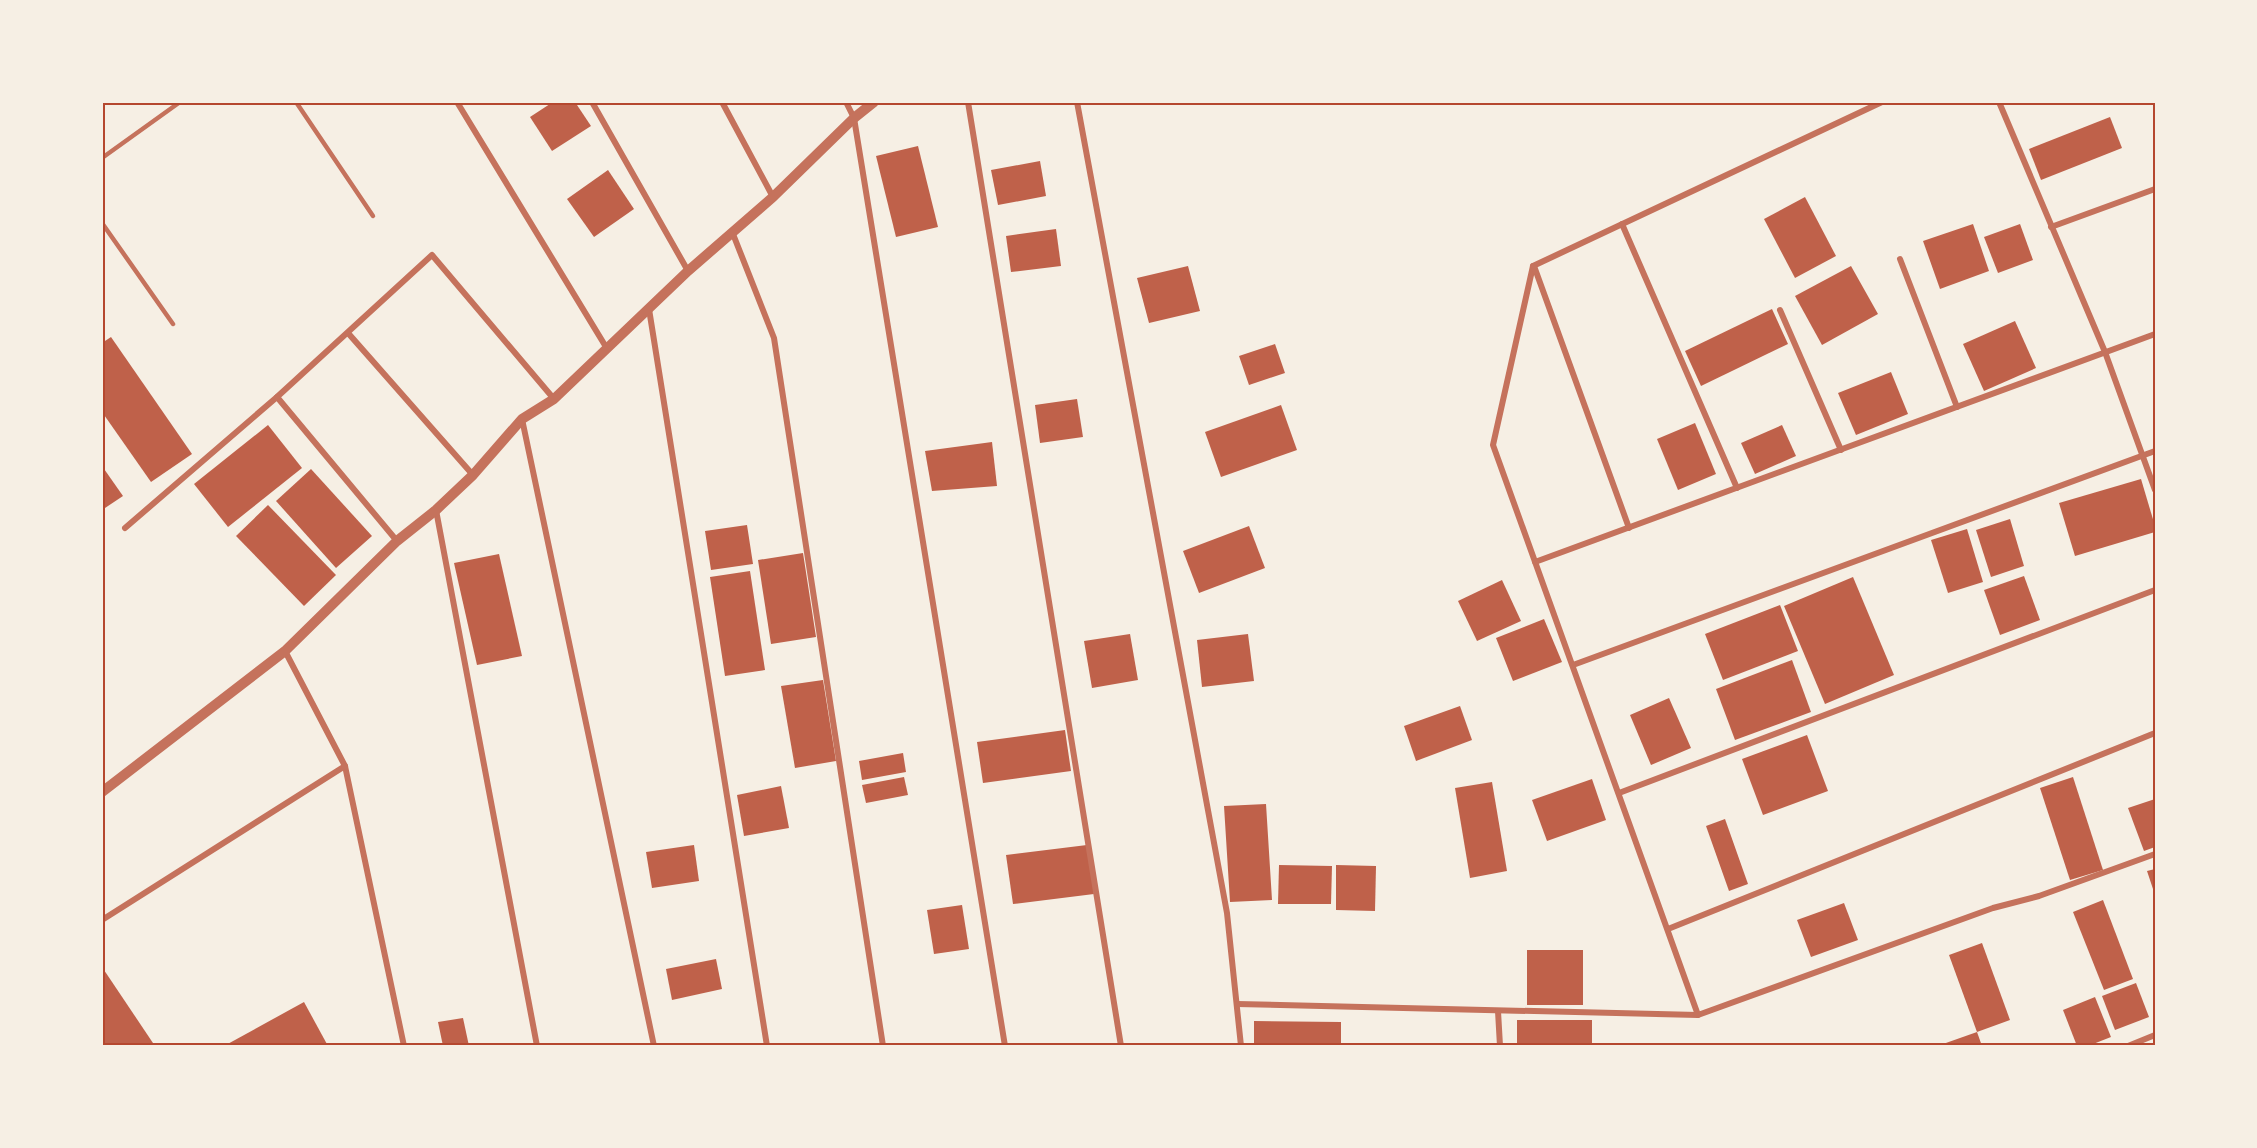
<svg xmlns="http://www.w3.org/2000/svg" width="2257" height="1148" font-family="'Noto Sans',sans-serif">
<style>
.building{fill:#bf614a}
.lines{fill:none;stroke-linecap:round;stroke-linejoin:round}
.service{stroke:#c5725c;stroke-width:4.5}
.minor{stroke:#c5725c;stroke-width:6}
.tertiary{stroke:#c5725c;stroke-width:10}
.neatline{fill:none;stroke:#b5482f;stroke-width:2}
</style>
<rect width="100%" height="100%" fill="#f6efe4"/>
<g class="building">
<polygon points="553,102 575,102 591,126 552,151 530,117"/>
<polygon points="2110,117 2122,148 2041,180 2029,149"/>
<polygon points="918,146 938,227 896,237 876,156"/>
<polygon points="1040,161 1046,196 998,205 991,170"/>
<polygon points="608,170 634,209 594,237 567,199"/>
<polygon points="1805,197 1836,256 1795,278 1764,219"/>
<polygon points="1973,224 1989,271 1940,289 1923,241"/>
<polygon points="2020,224 2033,260 1998,273 1984,237"/>
<polygon points="1056,229 1061,266 1011,272 1006,236"/>
<polygon points="1188,266 1200,311 1149,323 1137,278"/>
<polygon points="1851,266 1878,314 1822,345 1795,296"/>
<polygon points="1772,309 1788,344 1701,386 1685,351"/>
<polygon points="2015,321 2036,368 1984,391 1963,344"/>
<polygon points="111,337 192,454 151,482 102,412 102,343"/>
<polygon points="1275,344 1285,373 1249,385 1239,356"/>
<polygon points="1891,372 1908,414 1856,435 1838,393"/>
<polygon points="1077,399 1083,437 1040,443 1035,405"/>
<polygon points="1281,405 1297,450 1221,477 1205,432"/>
<polygon points="1695,423 1716,474 1678,490 1657,439"/>
<polygon points="268,425 302,468 228,527 194,484"/>
<polygon points="1782,425 1796,456 1755,474 1741,443"/>
<polygon points="992,442 997,486 932,491 925,451"/>
<polygon points="102,466 123,496 102,510"/>
<polygon points="311,469 372,536 336,568 276,501"/>
<polygon points="2141,479 2155,526 2155,532 2075,556 2059,503"/>
<polygon points="268,505 336,575 304,606 236,536"/>
<polygon points="2010,519 2024,566 1991,577 1976,530"/>
<polygon points="747,525 753,564 711,570 705,531"/>
<polygon points="1249,526 1265,568 1199,593 1183,551"/>
<polygon points="1967,529 1983,582 1948,593 1931,540"/>
<polygon points="803,553 816,637 771,644 758,560"/>
<polygon points="499,554 522,656 477,665 454,563"/>
<polygon points="750,571 765,670 725,676 710,577"/>
<polygon points="2024,576 2040,620 2000,635 1984,590"/>
<polygon points="1853,577 1894,675 1825,704 1784,606"/>
<polygon points="1502,580 1521,621 1477,641 1458,601"/>
<polygon points="1780,605 1798,651 1723,680 1705,634"/>
<polygon points="1544,619 1562,662 1513,681 1496,638"/>
<polygon points="1130,634 1138,680 1092,688 1084,641"/>
<polygon points="1248,634 1254,681 1202,687 1197,640"/>
<polygon points="1792,660 1811,712 1735,740 1716,689"/>
<polygon points="823,680 836,761 795,768 781,686"/>
<polygon points="1669,698 1691,748 1651,765 1630,715"/>
<polygon points="1460,706 1472,740 1416,761 1404,726"/>
<polygon points="1065,730 1071,771 983,783 977,742"/>
<polygon points="1807,735 1828,791 1763,815 1742,759"/>
<polygon points="903,753 906,772 862,780 859,761"/>
<polygon points="904,777 908,795 866,803 862,785"/>
<polygon points="2073,777 2103,870 2070,880 2040,788"/>
<polygon points="1592,779 1606,820 1547,841 1532,800"/>
<polygon points="1492,782 1507,871 1470,878 1455,788"/>
<polygon points="781,786 789,828 744,836 737,795"/>
<polygon points="2155,799 2155,847 2144,851 2128,808"/>
<polygon points="1266,804 1272,900 1230,902 1224,806"/>
<polygon points="1725,819 1748,884 1729,891 1706,826"/>
<polygon points="694,845 699,881 652,888 646,852"/>
<polygon points="1087,845 1094,894 1013,904 1006,855"/>
<polygon points="1279,865 1332,866 1331,904 1278,904"/>
<polygon points="1336,865 1376,866 1375,911 1336,910"/>
<polygon points="2155,869 2155,895 2147,871"/>
<polygon points="2103,900 2133,979 2104,990 2073,912"/>
<polygon points="1844,903 1858,940 1811,957 1797,920"/>
<polygon points="962,905 969,949 934,954 927,910"/>
<polygon points="1982,943 2010,1020 1977,1032 1949,955"/>
<rect x="1527" y="950" width="56" height="55"/>
<polygon points="716,959 722,989 672,1000 666,969"/>
<polygon points="104,970 155,1046 102,1046 102,971"/>
<polygon points="2136,983 2149,1017 2115,1030 2102,996"/>
<polygon points="2095,997 2111,1037 2088,1046 2077,1046 2063,1010"/>
<polygon points="304,1002 328,1046 224,1046"/>
<polygon points="463,1018 469,1046 443,1046 438,1022"/>
<rect x="1517" y="1020" width="75" height="26"/>
<polygon points="1254,1021 1341,1022 1341,1046 1254,1046"/>
<polygon points="1977,1032 1982,1046 1944,1046 1943,1044"/>
</g>
<g class="lines">
<g class="service">
<polyline points="296,102 373,216"/>
<polyline points="102,158 180,102"/>
<polyline points="102,223 173,324"/>
</g>
<g class="minor">
<polyline points="457,102 606,347"/>
<polyline points="592,102 688,271"/>
<polyline points="722,102 773,197"/>
<polyline points="846,102 854,118 1005,1046"/>
<polyline points="968,102 1121,1046"/>
<polyline points="1077,102 1227,913 1241,1046"/>
<polyline points="1999,102 2105,352 2155,490"/>
<polyline points="1622,224 1737,488"/>
<polyline points="2051,227 2155,189"/>
<polyline points="733,234 774,338 883,1046"/>
<polyline points="1900,259 1957,407"/>
<polyline points="1533,266 1493,445 1698,1015"/>
<polyline points="1533,266 1882,102"/>
<polyline points="1534,266 1629,528"/>
<polyline points="649,309 767,1046"/>
<polyline points="1780,310 1841,450"/>
<polyline points="348,333 473,475"/>
<polyline points="277,397 397,541"/>
<polyline points="522,419 654,1046"/>
<polyline points="436,510 537,1046"/>
<polyline points="125,528 277,397 432,255 554,399"/>
<polyline points="1535,562 2155,334"/>
<polyline points="285,651 345,766 404,1046"/>
<polyline points="1573,665 2155,451"/>
<polyline points="1619,793 2155,590"/>
<polyline points="102,920 345,766"/>
<polyline points="1668,929 2155,733"/>
<polyline points="1237,1004 1698,1015 1993,908 2039,896 2155,854"/>
<polyline points="1498,1011 1500,1046"/>
<polyline points="2128,1046 2155,1035"/>
</g>
<polyline class="tertiary" points="102,792 285,651 397,541 436,510 473,475 522,419 554,399 688,271 773,197 854,118 874,102"/>
</g>
<rect width="2257" height="1148" fill="none" stroke="#f6efe4" stroke-width="207"/>
<rect x="104" y="104" width="2050" height="940" class="neatline"/>
</svg>
